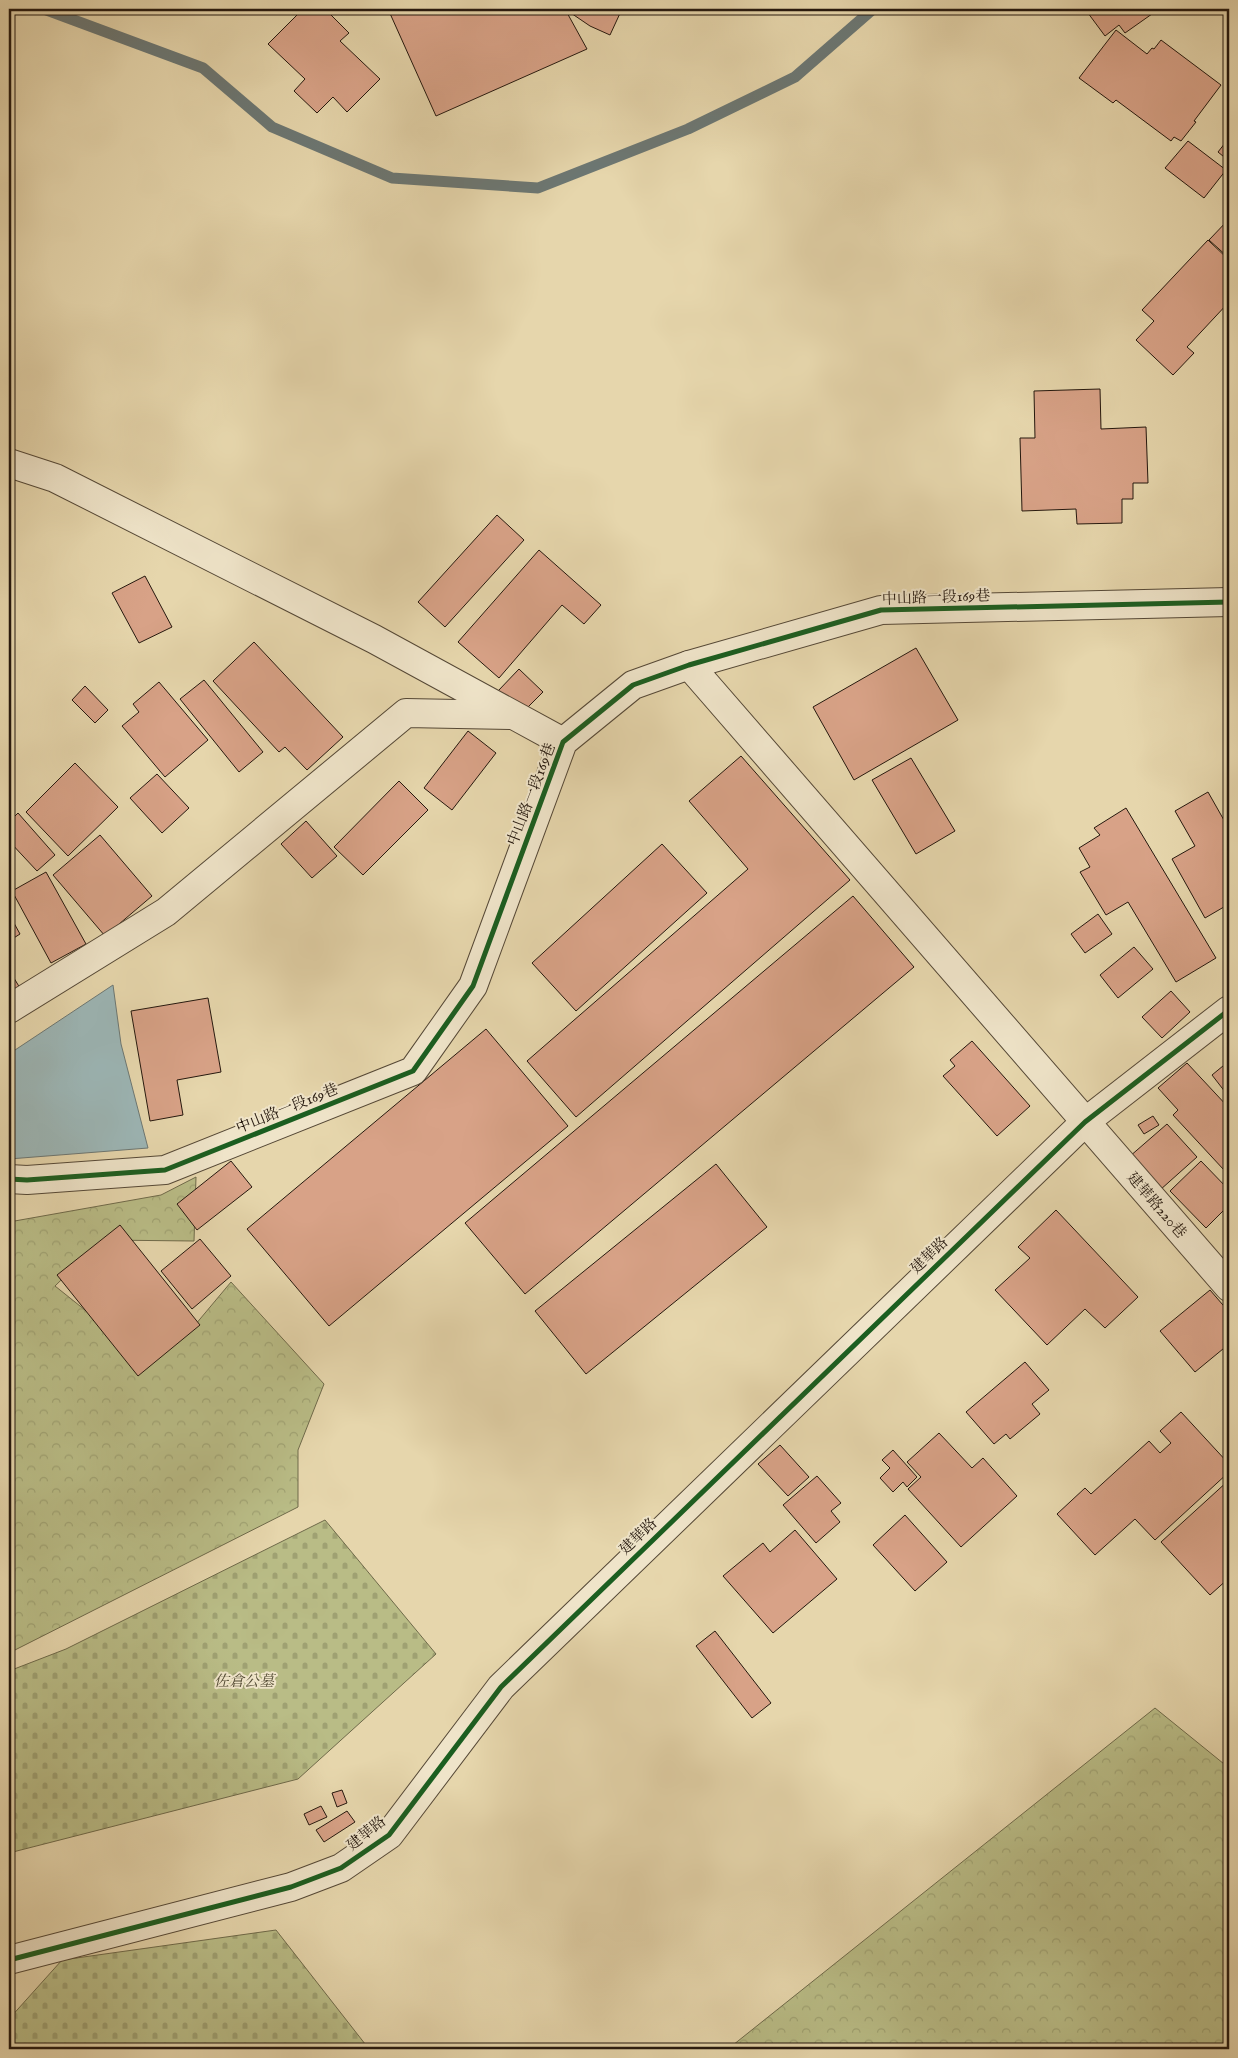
<svg xmlns="http://www.w3.org/2000/svg" width="1238" height="2058" font-family="'IM FELL English','Noto Serif TC',serif">
<style>
.forest{fill:url(#forest-crowns);stroke:#6f6a4a}
.cemetery{fill:url(#cemetery-stones);stroke:#6f6a4a}
.water{fill:#9cb6b6;stroke:#6c7773}
.lines{fill:none;stroke-linecap:round;stroke-linejoin:round}
.stream{stroke:#6c7773;stroke-width:11}
.building{fill:#d8a287;stroke:#25180e}
.minor-casing{stroke:#554836;stroke-width:30}
.minor{stroke:#efe4c9;stroke-width:28}
.cycleway-casing{stroke:#efe4c9;stroke-width:8}
.cycleway{stroke:#1b5e20;stroke-width:5}
.labels{text-anchor:middle;stroke-width:4;stroke-linejoin:round;paint-order:stroke}
.street-label{font-size:15px;fill:#25180e;stroke:#efe4c9}
.park-label{font-size:15px;font-style:italic;fill:#514932;stroke:#efe4c9}
</style>
<defs>
<pattern id="forest-crowns" width="20" height="18" patternUnits="userSpaceOnUse" patternTransform="scale(1.25)"><rect width="20" height="18" fill="#b9bc86"/><path d="M2 6a3 3 0 1 1 6 0M12 15a3 3 0 1 1 6 0" fill="none" stroke="#9fa172"/></pattern>
<pattern id="cemetery-stones" width="16" height="16" patternUnits="userSpaceOnUse" patternTransform="scale(1.25)"><rect width="16" height="16" fill="#b9bc86"/><path d="M2 7V4a2 2 0 0 1 4 0v3zM10 15v-3a2 2 0 0 1 4 0v3z" fill="#9fa172"/></pattern>
</defs>
<rect width="100%" height="100%" fill="#e6d6ac"/>
<filter id="stains"><feTurbulence type="fractalNoise" baseFrequency=".004" numOctaves="4"/><feColorMatrix values="0 0 0 0 .2 0 0 0 0 .09 0 0 0 0 .02 0 0 0 .5 -.17"/></filter>
<radialGradient id="worn" r=".72"><stop offset=".6" stop-color="#630" stop-opacity="0"/><stop offset="1" stop-color="#630" stop-opacity=".3"/></radialGradient>
<g class="forest">
<polygon points="196,1177 194,1241 102,1240 55,1286 130,1346 195,1325 231,1282 324,1384 298,1450 298,1507 9,1653 9,1222 161,1195"/>
<polygon points="1155,1708 1229,1768 1229,2049 728,2049"/>
</g>
<g class="cemetery">
<polygon points="325,1520 436,1654 298,1779 9,1853 9,1671 66,1649"/>
<polygon points="276,1930 369,2049 9,2049 9,2019 62,1960"/>
</g>
<polygon class="water" points="113,985 121,1044 148,1148 9,1159 9,1054"/>
<g class="lines">
<polyline class="stream" points="44,9 203,68 272,127 392,178 538,188 688,129 795,77 873,9"/>
</g>
<g class="building">
<polygon points="303,9 325,9 349,33 340,41 380,79 347,112 333,97 317,113 294,91 305,79 268,44"/>
<polygon points="388,9 622,9 610,35 590,26 565,9 587,49 436,116"/>
<polygon points="1085,9 1159,9 1125,33 1119,25 1105,36"/>
<polygon points="1116,30 1147,54 1152,48 1154,49 1161,40 1221,85 1194,121 1196,122 1181,141 1174,137 1171,141 1116,100 1113,103 1079,78"/>
<polygon points="1229,138 1229,161 1218,152"/>
<polygon points="1188,141 1226,170 1204,198 1165,168"/>
<polygon points="1229,219 1229,258 1209,240"/>
<polygon points="1208,240 1229,260 1229,302 1187,347 1194,353 1173,375 1136,340 1154,321 1142,310"/>
<polygon points="1100,389 1101,429 1146,427 1148,483 1133,483 1133,499 1122,499 1122,523 1077,524 1076,509 1022,511 1020,438 1035,438 1034,391"/>
<polygon points="497,515 524,540 445,627 418,602"/>
<polygon points="539,550 601,605 584,624 562,605 499,678 458,642"/>
<polygon points="145,576 172,627 139,643 112,593"/>
<polygon points="254,642 343,737 307,770 285,747 279,752 213,681"/>
<polygon points="916,648 958,720 854,780 813,707"/>
<polygon points="519,669 543,692 522,713 498,691"/>
<polygon points="204,680 263,752 239,772 180,699"/>
<polygon points="159,682 208,740 165,777 122,726 139,712 133,704"/>
<polygon points="85,686 108,710 95,723 72,700"/>
<polygon points="468,731 496,753 452,810 424,788"/>
<polygon points="741,756 850,880 576,1117 527,1061 748,869 689,801"/>
<polygon points="911,758 955,831 916,854 872,780"/>
<polygon points="75,763 118,807 68,856 26,812"/>
<polygon points="157,774 189,808 162,833 130,798"/>
<polygon points="399,781 428,810 363,875 334,847"/>
<polygon points="1208,792 1229,829 1229,904 1205,918 1172,859 1195,846 1175,811"/>
<polygon points="1126,808 1216,958 1176,982 1128,902 1106,915 1080,872 1090,867 1079,848 1100,835 1094,828"/>
<polygon points="18,813 55,855 37,871 9,841 9,822"/>
<polygon points="306,821 337,856 312,878 281,844"/>
<polygon points="100,835 152,896 105,936 53,875"/>
<polygon points="662,844 707,893 576,1011 532,963"/>
<polygon points="46,872 86,944 51,963 12,891"/>
<polygon points="853,896 914,967 525,1294 465,1223"/>
<polygon points="9,914 20,934 9,941"/>
<polygon points="1098,914 1112,934 1085,953 1071,934"/>
<polygon points="1134,947 1153,969 1118,998 1100,975"/>
<polygon points="9,970 20,988 9,995"/>
<polygon points="1171,991 1190,1012 1162,1038 1142,1017"/>
<polygon points="208,998 221,1072 177,1080 183,1115 150,1121 131,1011"/>
<polygon points="486,1029 568,1126 329,1326 247,1229"/>
<polygon points="972,1041 1030,1106 997,1136 943,1076 955,1066 950,1060"/>
<polygon points="1229,1061 1229,1097 1212,1075"/>
<polygon points="1187,1063 1229,1108 1229,1165 1224,1170 1173,1115 1178,1110 1158,1088"/>
<polygon points="1153,1116 1159,1125 1144,1134 1138,1125"/>
<polygon points="1167,1124 1197,1157 1160,1190 1129,1157"/>
<polygon points="231,1161 252,1187 197,1230 177,1204"/>
<polygon points="1201,1161 1229,1190 1229,1205 1206,1228 1170,1191"/>
<polygon points="716,1164 767,1227 586,1374 535,1311"/>
<polygon points="1056,1210 1138,1297 1105,1328 1085,1309 1047,1345 995,1290 1030,1258 1018,1247"/>
<polygon points="120,1225 200,1325 138,1376 57,1275"/>
<polygon points="200,1239 231,1276 192,1309 161,1271"/>
<polygon points="1210,1290 1229,1312 1229,1344 1195,1372 1160,1331"/>
<polygon points="1025,1362 1049,1390 1032,1404 1040,1414 1010,1439 1006,1434 994,1444 966,1412"/>
<polygon points="1181,1412 1229,1464 1229,1472 1155,1540 1135,1519 1095,1555 1057,1514 1085,1488 1091,1494 1149,1441 1160,1453 1171,1443 1160,1431"/>
<polygon points="939,1433 972,1468 983,1458 1017,1496 961,1547 908,1489 921,1477 907,1462"/>
<polygon points="780,1445 809,1477 788,1496 758,1464"/>
<polygon points="893,1450 917,1477 907,1487 903,1482 893,1492 880,1478 890,1468 882,1460"/>
<polygon points="817,1476 841,1503 831,1511 840,1522 816,1543 783,1505"/>
<polygon points="1229,1480 1229,1578 1210,1595 1161,1542"/>
<polygon points="905,1515 947,1562 915,1591 873,1545"/>
<polygon points="795,1530 837,1579 773,1633 723,1576 763,1543 770,1552"/>
<polygon points="715,1631 771,1703 752,1718 696,1646"/>
<polygon points="342,1790 347,1803 337,1807 332,1793"/>
<polygon points="321,1806 327,1817 309,1825 304,1814"/>
<polygon points="347,1811 355,1822 324,1842 316,1830"/>
</g>
<g class="lines">
<defs>
<g id="minor">
<polyline points="9,463 55,478 374,639 563,742"/>
<polyline points="689,665 1229,1287"/>
<polyline points="9,1009 166,912 406,713 510,715"/>
<polyline points="9,1179 27,1180 165,1170 413,1071 473,986 563,742 633,685 689,665 881,610 1229,602"/>
<polyline points="9,1960 291,1887 341,1868 389,1835 501,1687 1085,1122 1229,1010"/>
</g>
</defs>
<use href="#minor" class="minor-casing"/>
<use href="#minor" class="minor"/>
<defs>
<g id="cycleway">
<polyline points="9,1179 27,1180 165,1170 413,1071 473,986 563,742 633,685 689,665 881,610 1229,602"/>
<polyline points="9,1960 291,1887 341,1868 389,1835 501,1687 1085,1122 1229,1010"/>
</g>
</defs>
<use href="#cycleway" class="cycleway-casing"/>
<use href="#cycleway" class="cycleway"/>
</g>
<g class="labels">
<g class="street-label">
<text transform="translate(936 597) rotate(-2)" y="5">中山路一段169巷</text>
<text transform="translate(531 794) rotate(-69)" y="5">中山路一段169巷</text>
<text transform="translate(287 1108) rotate(-22)" y="5">中山路一段169巷</text>
<text transform="translate(1157 1205) rotate(49)" y="5">建華路220巷</text>
<text transform="translate(929 1255) rotate(-44)" y="5">建華路</text>
<text transform="translate(638 1536) rotate(-44)" y="5">建華路</text>
<text transform="translate(366 1833) rotate(-39)" y="5">建華路</text>
</g>
<g class="park-label">
<text x="244" y="1686">佐倉公墓</text>
</g>
</g>
<rect width="1238" height="2058" fill="none" stroke="#e6d6ac" stroke-width="30"/>
<rect x="10" y="10" width="1218" height="2038" fill="none" stroke="#25180e" stroke-width="2.5"/>
<rect x="15" y="15" width="1208" height="2028" fill="none" stroke="#25180e"/>
<rect width="100%" height="100%" filter="url(#stains)"/>
<rect width="100%" height="100%" fill="url(#worn)"/>
</svg>
